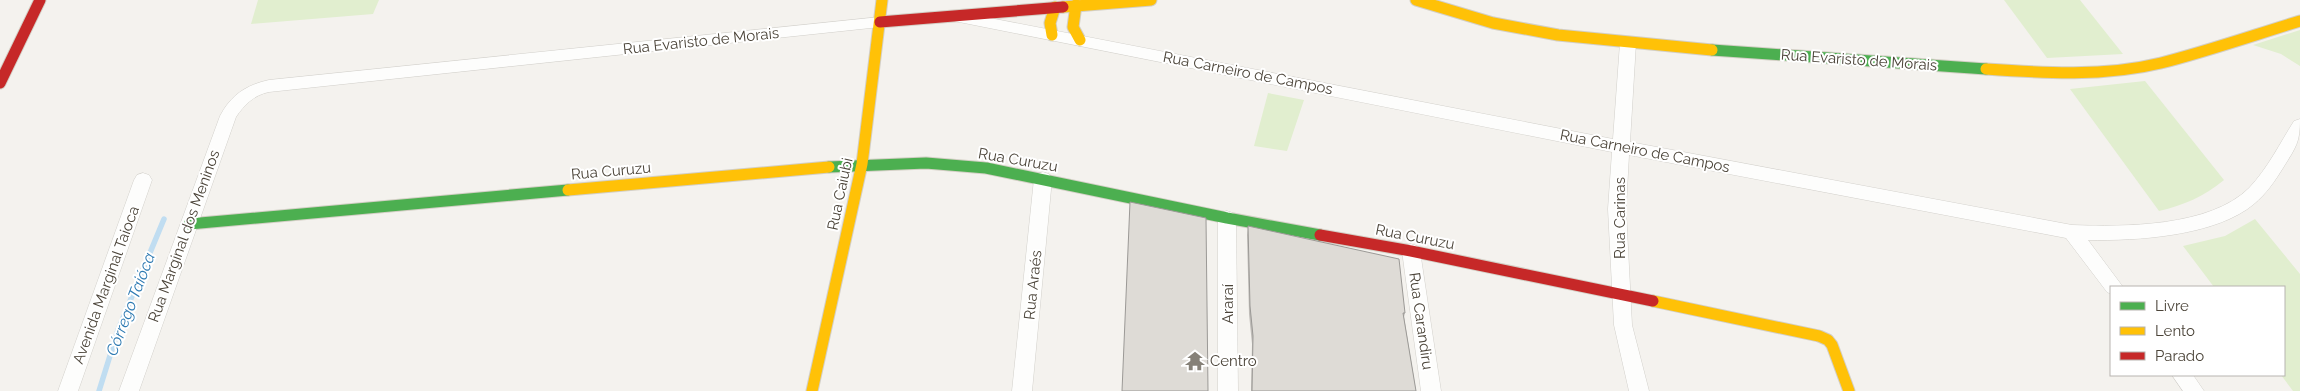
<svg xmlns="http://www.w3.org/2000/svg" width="2300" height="391" font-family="Raleway,sans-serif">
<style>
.green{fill:#e1eecf}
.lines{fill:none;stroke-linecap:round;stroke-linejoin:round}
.stream{stroke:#c0ddf1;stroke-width:5.5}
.street-casing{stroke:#d2d0cb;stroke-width:1}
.fast-casing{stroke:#d3cfc5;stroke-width:13}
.slow-casing{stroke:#d3cfc5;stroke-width:13}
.jam-casing{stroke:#d3cfc5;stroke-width:13}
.street{fill:#fdfdfc;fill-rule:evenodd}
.fast{stroke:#4caf50;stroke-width:11}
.slow{stroke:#ffc107;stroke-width:11}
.jam{stroke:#c62828;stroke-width:11}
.wall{fill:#bfbcb8}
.building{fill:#dedbd6;stroke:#9b9996}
.labels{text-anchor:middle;stroke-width:4;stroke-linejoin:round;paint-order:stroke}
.street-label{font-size:15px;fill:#4b4439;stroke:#fff}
.poi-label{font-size:15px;fill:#4b4439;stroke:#fff;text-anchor:start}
.water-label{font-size:16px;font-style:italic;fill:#2e7ab2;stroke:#fff}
</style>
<rect width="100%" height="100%" fill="#f4f2ee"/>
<g class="green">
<polygon points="258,0 379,0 373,14 251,24"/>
<polygon points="2004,0 2080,0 2123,54 2047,58"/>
<polygon points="2300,30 2300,66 2281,54 2253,45"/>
<path d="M2145,81L2224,180C2203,197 2184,205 2159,211L2070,89Z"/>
<polygon points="1268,93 1304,100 1287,151 1254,146"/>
<polygon points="2255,219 2300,274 2300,391 2293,391 2281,375 2284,375 2284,287 2214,287 2183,246 2225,236"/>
</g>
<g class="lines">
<polyline class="stream" points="99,391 118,330 164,219"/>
<defs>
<g id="street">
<path d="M959,12L1613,139L1620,43L1622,39L1628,37L1634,39L1636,43L1630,142L2072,225C2124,227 2210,227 2249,188C2268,168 2280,143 2294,121L2300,119C2300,143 2296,147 2283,168C2275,181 2266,194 2254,204C2216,236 2137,241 2088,240L2123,287H2111V294L2107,292L2066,238L1629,155L1626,209L1632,325L1649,391H1629L1614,325L1608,209L1612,152L954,21L951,17L954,13Z"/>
<path d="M880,17L886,18L888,22L886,26L880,27L269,92C254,95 244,105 236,117L139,391H119L220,116C231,95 246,85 269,80Z"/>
<polygon points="1043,172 1049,174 1052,179 1032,391 1012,391 1034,179 1037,174"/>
<polygon points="143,173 149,175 152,180 78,391 58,391 134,180 137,175"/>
<polygon points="1227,211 1233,213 1236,218 1238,391 1218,391 1218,218 1221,213"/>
<polygon points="1411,244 1417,246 1420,251 1441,391 1421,391 1402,251 1405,246"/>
<polygon points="2172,375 2193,375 2204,391 2183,391"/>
</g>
<g id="fast">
<polyline points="1712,50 1986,69"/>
<polyline points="829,167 926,163 986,168 1227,218 1320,235"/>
<polyline points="189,224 568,190"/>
</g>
<g id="slow">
<polyline points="1416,0 1493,23 1558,35 1712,50"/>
<polyline points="1076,5 1073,27 1080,40"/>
<polyline points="1063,7 1151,0"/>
<polyline points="1052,35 1050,23 1055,7"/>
<path d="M1986,69C2044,73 2104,77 2161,63C2208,51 2254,35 2300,21"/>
<polyline points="568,190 829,167"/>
<polyline points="1653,301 1819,336 1828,340 1832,345 1849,391"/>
<polyline points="812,391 862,164 882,0"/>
</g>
<g id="jam">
<polyline points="880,22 1063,7"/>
<polyline points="0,83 40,0"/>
<polyline points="1320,235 1411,251 1653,301"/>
</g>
</defs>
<use href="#street" class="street-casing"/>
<use href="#fast" class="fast-casing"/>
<use href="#slow" class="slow-casing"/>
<use href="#jam" class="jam-casing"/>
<use href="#street" class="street"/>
<use href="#fast" class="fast"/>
<use href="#slow" class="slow"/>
<use href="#jam" class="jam"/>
</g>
<polygon class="wall" points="1248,226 1405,313 1404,317 1416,391 1251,391 1252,344 1249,314 1247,235"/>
<g class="building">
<polygon points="1130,202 1206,218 1208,391 1122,391"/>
<polygon points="1248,226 1399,259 1405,313 1403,313 1416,391 1252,391 1253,336 1250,306"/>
</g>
<defs>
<symbol id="temple-bare" viewBox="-9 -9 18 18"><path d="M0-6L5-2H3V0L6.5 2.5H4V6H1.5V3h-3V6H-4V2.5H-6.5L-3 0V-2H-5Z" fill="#868178" stroke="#fff" stroke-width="2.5" paint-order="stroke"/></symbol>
</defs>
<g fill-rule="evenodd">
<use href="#temple-bare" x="1181" y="347" width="28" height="28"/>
</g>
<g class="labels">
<g class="street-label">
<text transform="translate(701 41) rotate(-6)" y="5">Rua Evaristo de Morais</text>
<text transform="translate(1859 60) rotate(4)" y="5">Rua Evaristo de Morais</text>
<text transform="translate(1248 73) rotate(11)" y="5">Rua Carneiro de Campos</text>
<text transform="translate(1645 151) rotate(11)" y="5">Rua Carneiro de Campos</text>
<text transform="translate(1018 160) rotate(10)" y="5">Rua Curuzu</text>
<text transform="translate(611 171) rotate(-5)" y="5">Rua Curuzu</text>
<text transform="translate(840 194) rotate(-78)" y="5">Rua Caiubi</text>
<text transform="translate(1620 218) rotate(-90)" y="5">Rua Carinas</text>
<text transform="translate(184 236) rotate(-70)" y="5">Rua Marginal dos Meninos</text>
<text transform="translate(1415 237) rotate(11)" y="5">Rua Curuzu</text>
<text transform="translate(106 285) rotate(-70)" y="5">Avenida Marginal Taioca</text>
<text transform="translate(1033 285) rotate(-84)" y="5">Rua Araés</text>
<text transform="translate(1228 304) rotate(-90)" y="5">Araraí</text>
<text transform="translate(1421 321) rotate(82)" y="5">Rua Carandiru</text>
</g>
<g class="poi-label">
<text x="1210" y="366">Centro</text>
</g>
<g class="water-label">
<text transform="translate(130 304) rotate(-69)" y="6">Córrego Taióca</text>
</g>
</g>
<rect x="2110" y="286" width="175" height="90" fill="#ffffff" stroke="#b7b4b0"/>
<rect x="2120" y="302" width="25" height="8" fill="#4caf50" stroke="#b7b4b0"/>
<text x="2155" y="311" font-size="15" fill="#4b4439">Livre</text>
<rect x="2120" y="327" width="25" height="8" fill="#ffc107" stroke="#b7b4b0"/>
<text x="2155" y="336" font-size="15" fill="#4b4439">Lento</text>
<rect x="2120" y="352" width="25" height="8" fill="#c62828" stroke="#b7b4b0"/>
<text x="2155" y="361" font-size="15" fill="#4b4439">Parado</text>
</svg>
